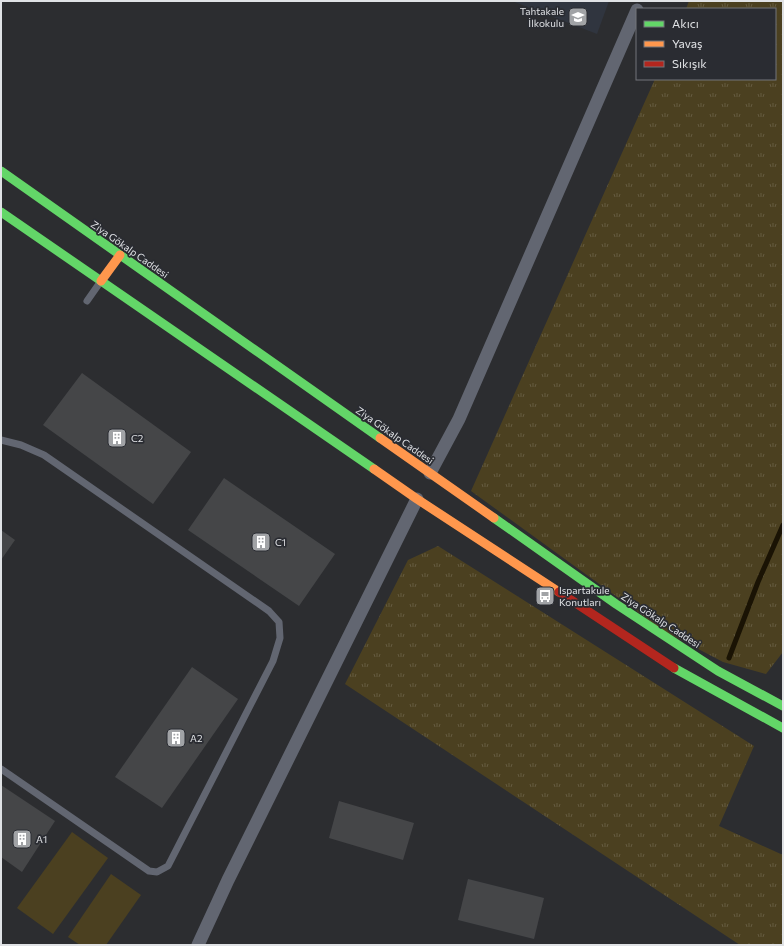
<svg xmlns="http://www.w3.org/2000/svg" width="784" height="946" font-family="Commissioner,sans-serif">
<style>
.built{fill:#30353f}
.grass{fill:url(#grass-tufts)}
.park{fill:#4b4020}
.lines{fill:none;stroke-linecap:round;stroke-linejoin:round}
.stream{stroke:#1a1304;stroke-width:5}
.building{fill:#454648}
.lane{stroke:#626671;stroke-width:7}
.street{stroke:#626671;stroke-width:13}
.fast{stroke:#63d668;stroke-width:9}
.slow{stroke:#ff974d;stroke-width:9}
.jam{stroke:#b3261e;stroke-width:9}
.labels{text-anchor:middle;stroke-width:3.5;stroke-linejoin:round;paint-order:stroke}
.poi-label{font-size:10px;fill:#e0e2e5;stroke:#2a2c32;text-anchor:start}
.street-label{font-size:10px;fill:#e0e2e5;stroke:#2a2c32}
</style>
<defs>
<pattern id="grass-tufts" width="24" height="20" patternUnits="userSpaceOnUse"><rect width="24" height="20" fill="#4b4020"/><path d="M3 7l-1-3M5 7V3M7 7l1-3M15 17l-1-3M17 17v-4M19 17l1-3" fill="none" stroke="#655b40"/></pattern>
</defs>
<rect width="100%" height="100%" fill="#2c2d30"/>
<polygon class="built" points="512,1 609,1 597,34"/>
<g class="grass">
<polygon points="689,1 783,1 783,652 766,674 723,662 664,631 471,491 655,79 775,79 775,9 686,9"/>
<polygon points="438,546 754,746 719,826 783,855 783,945 740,945 345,684 408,560"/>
</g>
<g class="park">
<polygon points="72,832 108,858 53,934 17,908"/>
<polygon points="111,874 141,895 106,945 80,945 68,937"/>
</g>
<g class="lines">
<polyline class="stream" points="729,658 758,582 783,525"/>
</g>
<g class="building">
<polygon points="82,373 191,452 153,504 43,425"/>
<polygon points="224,478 335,554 299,606 188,530"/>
<polygon points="1,530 15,540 1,560"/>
<polygon points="192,667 238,699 162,808 115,777"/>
<polygon points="1,785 55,821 22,872 1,857"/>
<polygon points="339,801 414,823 403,860 329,838"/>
<polygon points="468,879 544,898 534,939 458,920"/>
</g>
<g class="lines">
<g class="lane">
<polyline points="87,301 101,281"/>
<polyline points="1,440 21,445 44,455 269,611 279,622 280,638 273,661 168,866 157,872 149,871 1,769"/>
</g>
<g class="street">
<polyline points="430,473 459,419 637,10"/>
<polyline points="198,945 228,880 417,499"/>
</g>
<g class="fast">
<polyline points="1,171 380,438"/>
<polyline points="1,212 374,469"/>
<polyline points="494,518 616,604 718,671 783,706"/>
<polyline points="674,668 783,728"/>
</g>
<g class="slow">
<polyline points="101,281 120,255"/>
<polyline points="380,438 494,518"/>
<polyline points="374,469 417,499 559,592"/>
</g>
<polyline class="jam" points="559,592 674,668"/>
</g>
<defs>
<symbol id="school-square" viewBox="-11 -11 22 22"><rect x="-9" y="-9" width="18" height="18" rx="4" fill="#a1a3a6" stroke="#2a2c32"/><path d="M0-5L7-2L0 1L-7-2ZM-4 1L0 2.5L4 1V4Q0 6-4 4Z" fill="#fff"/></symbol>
<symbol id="building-square" viewBox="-11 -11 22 22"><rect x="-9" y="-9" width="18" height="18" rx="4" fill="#a1a3a6" stroke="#2a2c32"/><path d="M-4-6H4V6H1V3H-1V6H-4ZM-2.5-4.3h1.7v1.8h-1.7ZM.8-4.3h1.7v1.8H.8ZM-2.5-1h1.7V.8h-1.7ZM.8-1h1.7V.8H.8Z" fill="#fff"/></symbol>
<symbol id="bus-square" viewBox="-11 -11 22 22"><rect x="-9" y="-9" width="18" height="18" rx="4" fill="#a1a3a6" stroke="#2a2c32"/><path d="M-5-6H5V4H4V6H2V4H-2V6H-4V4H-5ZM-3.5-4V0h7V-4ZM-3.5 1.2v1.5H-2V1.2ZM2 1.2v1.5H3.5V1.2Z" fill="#fff"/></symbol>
</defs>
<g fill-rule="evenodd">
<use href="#school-square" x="567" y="6" width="22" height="22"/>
<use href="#building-square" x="106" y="427" width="22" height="22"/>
<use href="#building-square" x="250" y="531" width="22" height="22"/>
<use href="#bus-square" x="534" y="585" width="22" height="22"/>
<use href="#building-square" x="165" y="727" width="22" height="22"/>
<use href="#building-square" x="11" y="828" width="22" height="22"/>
</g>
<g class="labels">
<g class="poi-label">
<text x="564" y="15" text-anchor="end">Tahtakale<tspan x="564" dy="12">İlkokulu</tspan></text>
<text x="131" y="442">C2</text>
<text x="275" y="546">C1</text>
<text x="559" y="594">Ispartakule<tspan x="559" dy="12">Konutları</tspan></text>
<text x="190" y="742">A2</text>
<text x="36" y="843">A1</text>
</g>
<g class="street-label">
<text transform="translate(130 249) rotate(35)" y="4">Ziya Gökalp Caddesi</text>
<text transform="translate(395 435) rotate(35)" y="4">Ziya Gökalp Caddesi</text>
<text transform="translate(661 620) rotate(33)" y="4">Ziya Gökalp Caddesi</text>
</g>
</g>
<rect width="784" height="946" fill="none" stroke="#e0e2e5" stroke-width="4"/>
<rect x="636" y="8" width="140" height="72" fill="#2a2c32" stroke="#73757a"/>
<rect x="644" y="21" width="20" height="6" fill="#63d668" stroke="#73757a"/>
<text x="672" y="28" font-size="12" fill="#e0e2e5">Akıcı</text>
<rect x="644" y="41" width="20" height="6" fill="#ff974d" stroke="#73757a"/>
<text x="672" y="48" font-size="12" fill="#e0e2e5">Yavaş</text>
<rect x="644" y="61" width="20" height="6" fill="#b3261e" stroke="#73757a"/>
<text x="672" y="68" font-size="12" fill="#e0e2e5">Sıkışık</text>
</svg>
